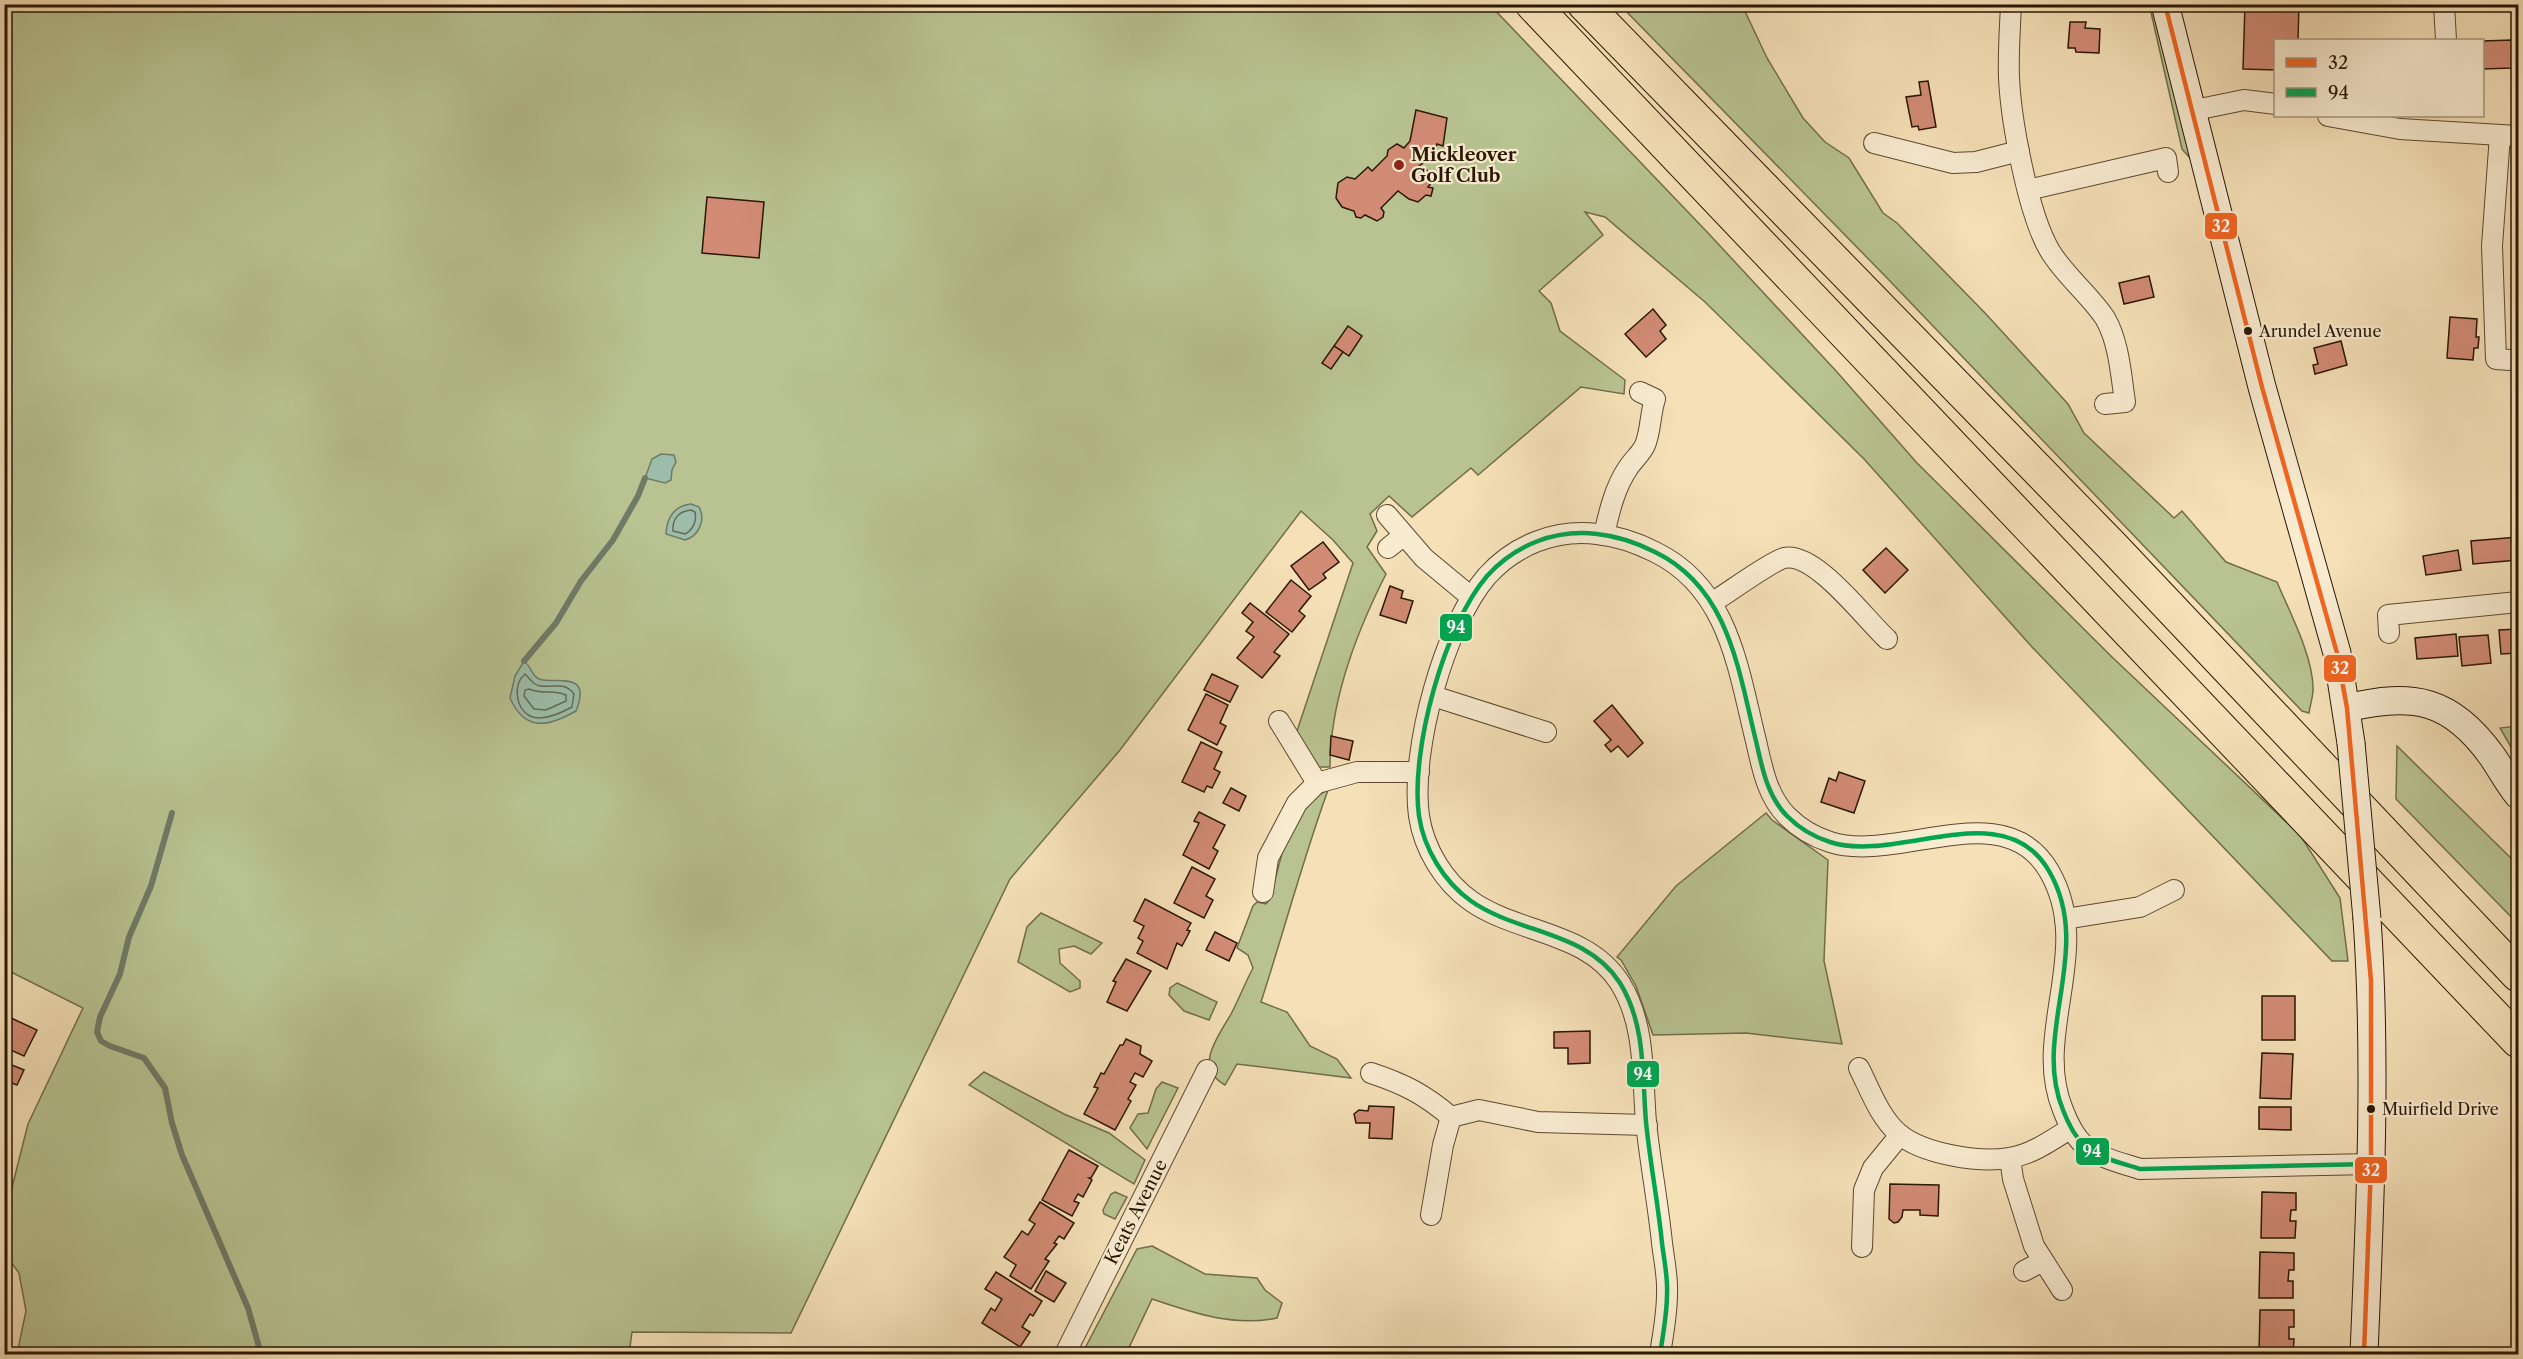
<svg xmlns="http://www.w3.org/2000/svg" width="2523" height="1359" font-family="'Libre Caslon Text',serif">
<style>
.green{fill:#b8c391;stroke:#716d4a;stroke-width:1.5}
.water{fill:#9dbdaa;stroke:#6f7b67;stroke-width:1.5}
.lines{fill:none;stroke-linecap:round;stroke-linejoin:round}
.shore{stroke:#646a56;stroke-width:1.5}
.stream{stroke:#6f7b67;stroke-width:6}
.building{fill:#d28b75;stroke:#2a1703;stroke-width:1.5}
.street-casing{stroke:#5d4930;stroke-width:22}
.secondary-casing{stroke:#2a1703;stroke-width:29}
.highway-casing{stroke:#2a1703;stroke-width:35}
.street{stroke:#f8ebd0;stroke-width:20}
.secondary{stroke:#f8ebd0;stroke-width:27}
.highway{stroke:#f5e0b7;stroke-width:33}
.secondary-bridge-casing{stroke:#2a1703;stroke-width:29;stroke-linecap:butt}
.secondary-bridge{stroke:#f8ebd0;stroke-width:27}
.bus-1-casing{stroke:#f8ebd0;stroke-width:9}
.bus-2-casing{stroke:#f8ebd0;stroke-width:9}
.bus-1{stroke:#f26522;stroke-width:4.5}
.bus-2{stroke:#00a651;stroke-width:4.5}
.poi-dot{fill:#8f2418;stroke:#f8ebd0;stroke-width:2}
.bus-dot{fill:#2a1703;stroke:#f8ebd0;stroke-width:2}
.labels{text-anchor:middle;stroke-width:4.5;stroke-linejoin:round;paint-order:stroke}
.bus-label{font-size:16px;fill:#2a1703;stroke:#f8ebd0;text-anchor:start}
.poi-label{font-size:18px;font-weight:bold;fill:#2a1703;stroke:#f8ebd0;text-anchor:start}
.street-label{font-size:18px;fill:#2a1703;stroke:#f8ebd0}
.line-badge{stroke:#f8ebd0;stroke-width:2}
.badge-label{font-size:16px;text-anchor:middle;font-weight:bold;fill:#fff}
</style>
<rect width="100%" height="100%" fill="#f5e0b7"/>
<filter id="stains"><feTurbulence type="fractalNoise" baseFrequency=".00333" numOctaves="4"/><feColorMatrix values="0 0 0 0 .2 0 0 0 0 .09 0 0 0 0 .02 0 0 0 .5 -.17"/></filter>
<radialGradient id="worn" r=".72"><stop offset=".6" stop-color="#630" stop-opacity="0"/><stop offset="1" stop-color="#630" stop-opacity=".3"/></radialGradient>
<g class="green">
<path d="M5,5H1490L1709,234L1837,372L1917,463L2112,657L2300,835L2340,898L2348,961H2332L2032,647L1864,459L1705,302L1605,217L1585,212L1603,235L1539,291L1551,303L1560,331L1625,380L1624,394L1581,387L1478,475L1471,468L1412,517L1389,496L1370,514L1377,531L1367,547L1386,574C1356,633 1330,700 1330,767H1318L1303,750L1297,731L1353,563L1333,540L1301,511L1120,750L1010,879L791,1333L632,1332L629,1354H17L26,1311L19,1273L5,1254V1215L28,1124L83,1008L5,969Z"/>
<path d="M1620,5H1742L1767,58L1803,118L1825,142L1849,158L1883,213L1897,223L1986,314L2068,404L2084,433L2174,518L2182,511L2226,562L2277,582C2289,611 2314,658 2313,690C2313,697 2310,705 2309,713L2302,711L1888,279Z"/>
<polygon points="2150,8 2158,10 2190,158 2182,149"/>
<polygon points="2518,726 2518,759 2500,728"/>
<polygon points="2397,746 2518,865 2518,924 2396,799"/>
<path d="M1328,790C1303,859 1284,931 1261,1002L1287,1012L1310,1046L1337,1059L1351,1078L1237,1064L1225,1085C1193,1067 1218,1037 1231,1014C1239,999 1245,983 1253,968L1248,955L1237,948L1253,906L1257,902L1266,904L1270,899L1287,834L1308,800Z"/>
<polygon points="1766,813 1772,820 1828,860 1824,961 1842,1044 1746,1033 1653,1035 1636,986 1621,960 1617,957 1676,886"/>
<polygon points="1041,913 1102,943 1091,954 1074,946 1059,949 1060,963 1080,981 1080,988 1070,992 1018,962 1027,927"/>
<polygon points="1177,983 1217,1002 1209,1020 1184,1011 1169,995 1170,988"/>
<polygon points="984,1072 1064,1114 1109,1133 1145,1160 1134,1184 969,1085"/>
<polygon points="1162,1082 1178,1088 1147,1149 1130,1128 1138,1114 1148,1113 1156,1089"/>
<polygon points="1115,1192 1127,1197 1115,1219 1104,1214 1103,1210 1111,1194"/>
<path d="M1152,1246L1205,1274L1257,1278L1265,1290L1282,1303L1277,1318C1233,1327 1193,1313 1152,1299L1126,1354H1082L1137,1249Z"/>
</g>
<g class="water">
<polygon points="661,454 674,455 676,462 672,470 671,480 665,483 645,478 652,459"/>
<path d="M691,504L699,507C706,520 699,536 685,540L666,534C667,517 674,506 691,504Z"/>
<path d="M524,661C531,666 531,675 539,679C554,685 593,669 576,711C548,727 525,732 510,698L515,676Z"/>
</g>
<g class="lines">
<g class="shore">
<path d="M691,510L695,512C697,521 693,530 685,534L673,531C672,519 679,511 691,510Z"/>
<path d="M525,674C530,679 533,685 541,686C554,688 564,681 574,694L572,707C561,713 542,722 530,716C515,708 513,684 525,674Z"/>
<path d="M529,689C542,695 554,689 566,695V701L546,710L534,709L524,696L525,690Z"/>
</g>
<g class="stream">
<polyline points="524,661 556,623 581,581 613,540 638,496 645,478"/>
<polyline points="172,813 151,886 129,937 120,974 100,1017 97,1032 101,1041 110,1046 144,1058 165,1088 172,1123 182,1155 248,1308 261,1354"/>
</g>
</g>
<g class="building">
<polygon points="2245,4 2299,4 2298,40 2276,40 2276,70 2243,69"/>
<polygon points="2070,22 2086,22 2085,28 2100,29 2099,53 2076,52 2075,48 2068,48"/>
<polygon points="2512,40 2512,68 2483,69 2483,41"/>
<polygon points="1928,81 1936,127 1919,130 1918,126 1912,127 1906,97 1921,95 1919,82"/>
<polygon points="1416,110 1447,118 1443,146 1437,144 1433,156 1416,168 1414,173 1426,177 1426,174 1421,171 1425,168 1434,179 1428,187 1433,188 1431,196 1426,195 1418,202 1409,199 1398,191 1381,208 1384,212 1383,217 1377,221 1365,215 1361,218 1356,217 1354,211 1342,207 1336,198 1338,183 1347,177 1355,179 1368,167 1372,171 1387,156 1388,150 1397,144 1404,148 1410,141"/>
<polygon points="707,197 764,202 759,258 702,253"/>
<polygon points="2149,276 2154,297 2124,304 2119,283"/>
<polygon points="1653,309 1666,325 1660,331 1666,339 1646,357 1625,334"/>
<polygon points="2450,317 2477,319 2476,337 2479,337 2478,348 2474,348 2473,360 2447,358"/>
<polygon points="1348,326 1362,336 1349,356 1334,346"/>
<polygon points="2341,341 2347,365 2315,374 2313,365 2318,364 2314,348"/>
<polygon points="1334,346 1343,352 1331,369 1322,363"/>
<polygon points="2518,537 2518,560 2473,564 2471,541"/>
<polygon points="1323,542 1339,562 1323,574 1326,578 1309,590 1291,566"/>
<polygon points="1886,548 1908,570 1885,593 1863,570"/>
<polygon points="2458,550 2461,570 2426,575 2423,556"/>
<polygon points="1291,580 1311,596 1299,611 1305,616 1292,632 1266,612"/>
<polygon points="1390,586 1403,591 1401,598 1413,601 1406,623 1380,615"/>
<polygon points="1250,603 1289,634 1274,652 1280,656 1262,678 1237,658 1254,637 1246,631 1253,622 1242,613"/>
<polygon points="2518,629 2518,653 2501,654 2499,630"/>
<polygon points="2456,634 2458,656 2417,659 2415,638"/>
<polygon points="2488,635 2491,663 2462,666 2459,637"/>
<polygon points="1212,674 1238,686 1230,702 1204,690"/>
<polygon points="1206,694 1228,705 1220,723 1226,726 1217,745 1188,730"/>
<polygon points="1612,705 1643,743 1628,757 1618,746 1611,752 1605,745 1611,740 1594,721"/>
<polygon points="1331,736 1353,741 1349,760 1330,755"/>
<polygon points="1201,742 1222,752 1214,769 1220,772 1212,788 1207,786 1204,792 1182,782"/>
<polygon points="1839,772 1865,781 1854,813 1821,802 1829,778 1836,781"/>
<polygon points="1231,788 1246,796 1239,811 1223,803"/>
<polygon points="1199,812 1225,825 1213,848 1218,851 1209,869 1183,855 1199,823 1194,821"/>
<polygon points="1192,867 1215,879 1206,896 1213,900 1204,918 1174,903"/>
<polygon points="1145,899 1191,923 1187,930 1190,931 1182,946 1177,943 1167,969 1137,953 1143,941 1138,938 1144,926 1134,921"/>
<polygon points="1215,932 1237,943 1229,961 1206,950"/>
<polygon points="1126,959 1151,971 1127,1011 1107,1002 1116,982 1113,981"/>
<rect x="2262" y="996" width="33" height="44"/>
<polygon points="9,1017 37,1030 24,1056 4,1047 4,1025"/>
<polygon points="1590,1031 1590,1063 1568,1064 1568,1048 1554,1048 1554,1032"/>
<polygon points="1126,1039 1141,1046 1140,1054 1152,1061 1143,1077 1135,1073 1130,1082 1136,1085 1128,1099 1131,1101 1115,1130 1084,1114 1098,1088 1094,1087 1101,1073 1104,1074 1120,1045 1123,1045"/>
<polygon points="2262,1053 2293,1054 2291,1099 2260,1098"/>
<polygon points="7,1063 24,1070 17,1085 4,1080"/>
<polygon points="1369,1106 1394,1107 1392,1139 1369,1138 1370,1123 1356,1123 1354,1114 1359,1110 1368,1111"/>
<polygon points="2259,1107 2291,1107 2291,1130 2259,1129"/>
<polygon points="1069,1150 1098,1166 1091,1178 1089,1178 1092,1180 1083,1197 1078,1194 1074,1201 1079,1203 1072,1216 1042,1200"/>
<polygon points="1890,1184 1939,1185 1938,1216 1920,1215 1920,1210 1903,1210 1902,1217 1898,1222 1894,1223 1889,1219"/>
<polygon points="2262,1192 2296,1193 2296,1210 2291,1210 2290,1221 2296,1221 2295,1238 2261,1238"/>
<polygon points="1040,1202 1074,1223 1064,1239 1059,1236 1054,1243 1057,1244 1045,1259 1049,1261 1031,1289 1010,1276 1016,1265 1004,1257 1022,1231 1028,1235 1035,1224 1029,1220"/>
<polygon points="2260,1252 2294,1253 2294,1270 2289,1270 2288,1281 2293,1281 2293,1298 2259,1298"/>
<polygon points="1046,1271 1066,1283 1054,1302 1035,1291"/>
<polygon points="996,1272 1042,1301 1033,1316 1030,1314 1022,1327 1030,1332 1020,1347 982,1323 991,1308 995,1311 1002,1299 985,1289"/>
<polygon points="2260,1310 2294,1310 2294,1327 2289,1327 2289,1339 2294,1339 2293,1354 2259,1354"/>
</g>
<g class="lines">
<defs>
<g id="street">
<path d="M2011,4C2010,29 2008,53 2009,78C2011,121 2028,214 2050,251C2065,276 2089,294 2105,318C2119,342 2121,375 2125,402L2105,404"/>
<polyline points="2444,4 2446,40"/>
<polyline points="2190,111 2244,100 2276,104"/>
<polyline points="2328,116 2400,129 2518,136"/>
<polyline points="2500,135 2492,246 2496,359 2510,360"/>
<polyline points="1874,143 1953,163 1976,162 2019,151"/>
<polyline points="2028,190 2166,158 2168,172"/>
<polyline points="1387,515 1424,558 1471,597"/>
<path d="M1604,535C1609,512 1615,487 1628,468C1633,460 1641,454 1645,445C1651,431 1650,414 1655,399L1640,392"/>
<polyline points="1388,548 1403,536"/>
<path d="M1713,602C1728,593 1770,562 1784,558C1815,551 1865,619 1887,639"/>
<polyline points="2389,633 2388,615 2518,602"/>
<polyline points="1433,696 1546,732"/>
<polyline points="1279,721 1317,783"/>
<polyline points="1263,892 1268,858 1297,803 1317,783 1357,772 1419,772"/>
<polyline points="2065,919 2140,907 2174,890"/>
<path d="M1859,1068C1870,1090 1880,1118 1899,1134C1923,1154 1979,1163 2009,1158C2031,1155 2052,1140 2071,1128"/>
<path d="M1371,1073C1404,1084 1424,1094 1451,1117"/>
<polyline points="2010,1158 2013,1179 2034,1246 2062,1290"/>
<polyline points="1431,1215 1443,1145 1451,1117 1479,1110 1538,1122 1647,1125"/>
<polyline points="1862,1247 1864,1190 1873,1168 1900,1135"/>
<polyline points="2024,1271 2043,1261"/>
<polyline points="1065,1354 1207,1070"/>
<path d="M1660,1354C1663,1335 1667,1314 1667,1294C1668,1277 1664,1260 1662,1243C1658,1203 1650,1162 1646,1122C1642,1075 1646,1025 1620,983C1587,931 1518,934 1471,901C1444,882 1424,849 1419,816C1410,751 1444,626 1487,576C1515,545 1555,529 1597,534C1617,536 1637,543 1655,552C1729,588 1738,669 1756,741C1762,767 1767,796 1787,816C1798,827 1814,837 1830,842C1897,864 2004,793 2049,871C2095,950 2031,1033 2063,1110C2068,1123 2074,1136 2084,1145C2098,1158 2122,1163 2140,1169L2371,1164"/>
</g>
<g id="secondary">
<polyline points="2165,4 2262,387 2337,653 2351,743"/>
<path d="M2347,708C2413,692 2451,699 2492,756C2501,769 2508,783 2518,795"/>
<path d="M2364,1354C2370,1209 2377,1064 2367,919"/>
</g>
<g id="highway">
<polyline points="1532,4 2518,1041"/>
<polyline points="1584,4 2113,547 2518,975"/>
</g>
</defs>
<use href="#street" class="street-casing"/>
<use href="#secondary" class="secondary-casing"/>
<use href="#highway" class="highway-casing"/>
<use href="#street" class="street"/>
<use href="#secondary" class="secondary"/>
<use href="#highway" class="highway"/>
<defs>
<polyline id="secondary-bridge" points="2351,743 2367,919"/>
</defs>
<use href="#secondary-bridge" class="secondary-bridge-casing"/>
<use href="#secondary-bridge" class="secondary-bridge"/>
<defs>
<polyline id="bus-1" points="2165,4 2262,387 2337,653 2347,708 2371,981 2371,1164 2364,1354"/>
<path id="bus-2" d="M1660,1354C1663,1335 1667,1314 1667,1294C1668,1277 1664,1260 1662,1243C1658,1203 1650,1162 1646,1122C1642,1075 1646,1025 1620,983C1587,931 1518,934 1471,901C1444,882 1424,849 1419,816C1410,751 1444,626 1487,576C1515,545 1555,529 1597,534C1617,536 1637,543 1655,552C1729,588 1738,669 1756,741C1762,767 1767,796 1787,816C1798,827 1814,837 1830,842C1897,864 2004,793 2049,871C2095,950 2031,1033 2063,1110C2068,1123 2074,1136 2084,1145C2098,1158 2122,1163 2140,1169L2371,1164"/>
</defs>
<use href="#bus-1" class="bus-1-casing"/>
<use href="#bus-2" class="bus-2-casing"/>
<use href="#bus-1" class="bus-1"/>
<use href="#bus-2" class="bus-2"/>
</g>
<circle class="poi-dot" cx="1399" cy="165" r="6"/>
<g class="bus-dot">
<circle cx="2248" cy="331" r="5"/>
<circle cx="2371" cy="1109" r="5"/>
</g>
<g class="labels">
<g class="bus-label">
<text x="2259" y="337">Arundel Avenue</text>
<text x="2382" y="1115">Muirfield Drive</text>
</g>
<g class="poi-label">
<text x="1411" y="161">Mickleover<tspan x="1411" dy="21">Golf Club</tspan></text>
</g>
<g class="street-label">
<text transform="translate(1136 1212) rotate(-63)" y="6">Keats Avenue</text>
</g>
</g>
<g class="line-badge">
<rect x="2204" y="212" width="34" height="28" rx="6" fill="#f26522"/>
<rect x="1439" y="613" width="34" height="29" rx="6" fill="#00a651"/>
<rect x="2323" y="654" width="34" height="29" rx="6" fill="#f26522"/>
<rect x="1626" y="1060" width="34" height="28" rx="6" fill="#00a651"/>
<rect x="2075" y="1137" width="35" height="29" rx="6" fill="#00a651"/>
<rect x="2354" y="1156" width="34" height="28" rx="6" fill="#f26522"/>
</g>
<g class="badge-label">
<text x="2221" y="232">32</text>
<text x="1456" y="633">94</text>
<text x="2340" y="674">32</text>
<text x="1643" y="1080">94</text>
<text x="2092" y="1157">94</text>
<text x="2371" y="1176">32</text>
</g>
<rect width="2523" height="1359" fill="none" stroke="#f5e0b7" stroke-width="24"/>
<rect x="6" y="6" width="2511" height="1347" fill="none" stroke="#2a1703" stroke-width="3"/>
<rect x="12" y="12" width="2499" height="1335" fill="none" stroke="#2a1703" stroke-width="1.5"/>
<rect x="2274" y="39" width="210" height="78" fill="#f8ebd0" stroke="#a6967e" stroke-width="1.5"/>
<rect x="2286" y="58" width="30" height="9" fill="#f26522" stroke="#a6967e" stroke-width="1.5"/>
<text x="2328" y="69" font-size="18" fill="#2a1703">32</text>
<rect x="2286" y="88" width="30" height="9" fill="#00a651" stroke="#a6967e" stroke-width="1.5"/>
<text x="2328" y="99" font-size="18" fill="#2a1703">94</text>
<rect width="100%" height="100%" filter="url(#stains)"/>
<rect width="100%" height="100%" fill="url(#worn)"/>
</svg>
